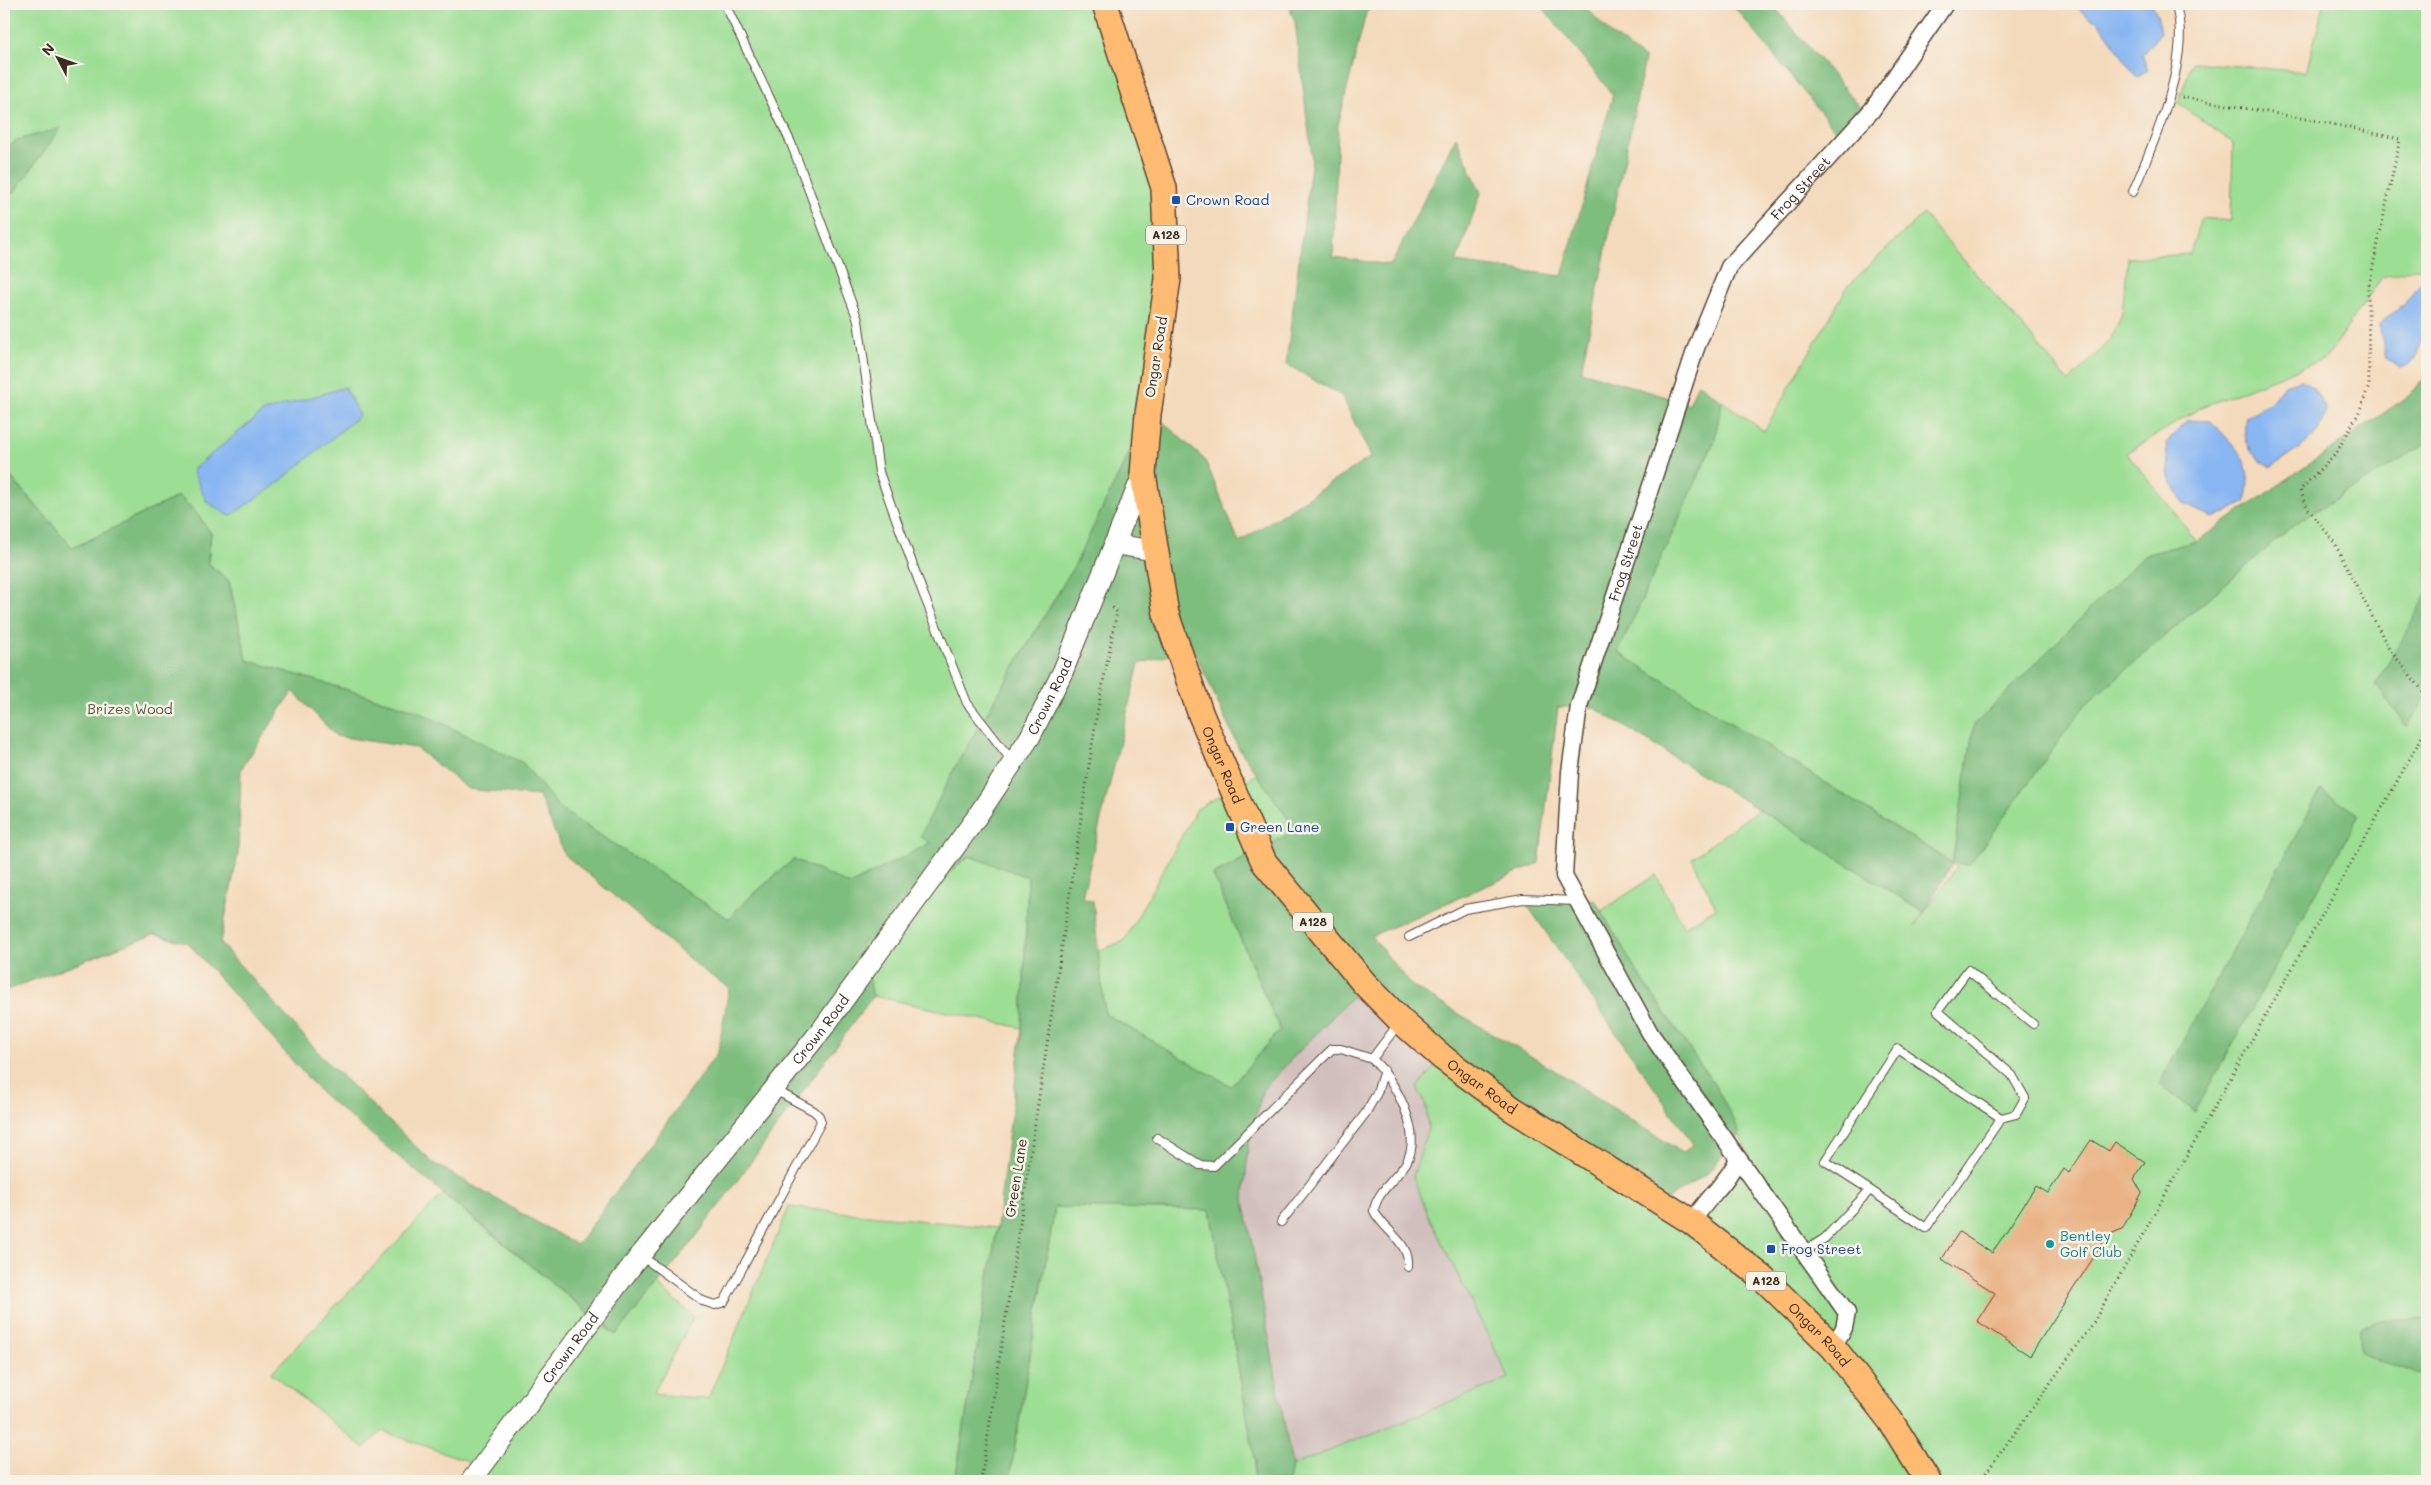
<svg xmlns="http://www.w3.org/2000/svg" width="2431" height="1485" font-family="Mali,sans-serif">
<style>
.industrial{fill:#d1bfbd}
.green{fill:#9cde94;stroke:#6c8459}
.forest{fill:#7dbd7e;stroke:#5c744e;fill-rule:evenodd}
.water{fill:#88b6f2;stroke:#627088}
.building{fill:#e9b285}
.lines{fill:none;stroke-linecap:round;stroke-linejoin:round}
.service-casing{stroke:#574436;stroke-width:10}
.minor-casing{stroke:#574436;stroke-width:19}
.tertiary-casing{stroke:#574436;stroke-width:22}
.primary-casing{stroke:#574436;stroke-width:28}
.path{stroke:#574436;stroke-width:3;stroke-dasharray:1 4;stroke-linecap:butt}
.service{stroke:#fff;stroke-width:8}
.minor{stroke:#fff;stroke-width:16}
.tertiary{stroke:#fff;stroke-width:20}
.primary{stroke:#ffbb71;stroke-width:25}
.transit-dot{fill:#1a4fb4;stroke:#f7f3e8;stroke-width:2}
.culture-dot{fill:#0f9aa8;stroke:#f7f3e8;stroke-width:2}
.labels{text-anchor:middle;stroke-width:5;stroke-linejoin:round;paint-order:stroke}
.shield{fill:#f7f3e8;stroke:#73665b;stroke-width:1}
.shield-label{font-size:12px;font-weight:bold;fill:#3b2a1e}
.street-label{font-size:14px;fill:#3b2a1e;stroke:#f7f3e8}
.transit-label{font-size:14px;fill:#164399;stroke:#f7f3e8;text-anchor:start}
.park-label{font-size:14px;fill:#53573c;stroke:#f7f3e8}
.culture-label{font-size:14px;fill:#0d838f;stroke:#f7f3e8;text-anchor:start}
</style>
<rect width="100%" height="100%" fill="#f7f3e8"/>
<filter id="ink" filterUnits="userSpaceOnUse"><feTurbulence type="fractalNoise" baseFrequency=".02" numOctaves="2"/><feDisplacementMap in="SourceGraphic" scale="10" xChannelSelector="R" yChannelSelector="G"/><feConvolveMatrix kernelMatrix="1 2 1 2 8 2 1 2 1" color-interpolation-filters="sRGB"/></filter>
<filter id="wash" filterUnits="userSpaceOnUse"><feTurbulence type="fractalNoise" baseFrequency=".0096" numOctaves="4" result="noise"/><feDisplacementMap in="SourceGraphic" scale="20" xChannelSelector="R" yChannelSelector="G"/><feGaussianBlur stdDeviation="1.12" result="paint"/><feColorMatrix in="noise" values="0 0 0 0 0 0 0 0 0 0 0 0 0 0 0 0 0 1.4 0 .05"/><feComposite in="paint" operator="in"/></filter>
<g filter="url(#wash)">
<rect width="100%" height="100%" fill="#f4dabc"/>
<polygon class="industrial" points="1364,983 1443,1058 1417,1087 1426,1106 1428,1128 1416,1164 1429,1217 1509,1378 1292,1466 1244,1200 1248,1145 1263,1089"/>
<g class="green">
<polygon points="4,4 1086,4 1125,65 1164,188 1148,414 1076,563 962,755 922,834 930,843 850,885 794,859 741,905 729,919 560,809 522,763 415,710 247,660 229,581 208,563 211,533 179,496 73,548 4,469 4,198 16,190 17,140 4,150"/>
<polygon points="2324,4 2427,4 2427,266 2382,277 2326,358 2200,408 2127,453 2197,541 2144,555 1974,725 1952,863 1618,652 1714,442 1722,401 1764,431 1848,286 1923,214 2024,328 2069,382 2111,339 2122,314 2128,258 2190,254 2201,218 2231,221 2233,143 2178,103 2192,62 2306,72"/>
<polygon points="2427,407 2427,1481 1289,1481 1292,1466 1509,1378 1429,1217 1413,1177 1428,1128 1426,1106 1417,1087 1443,1058 1691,1222 1733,1171 1758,1174 1717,1089 1637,972 1601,911 1656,875 1684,927 1716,908 1692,858 1759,809 1924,912 1915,926 2007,795 2141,630"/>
<polygon points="1259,773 1297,831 1213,875 1280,1030 1231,1087 1105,1014 1098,951 1124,941 1197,809"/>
<polygon points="969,856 1028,877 1022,1028 873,996 860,944"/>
<polygon points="443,1194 615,1335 657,1285 694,1316 653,1394 708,1399 789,1207 997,1228 955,1481 480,1481 465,1460 382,1431 364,1448 271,1373"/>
<polygon points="1055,1207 1210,1210 1255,1461 1253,1481 1009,1481"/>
</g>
<g class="forest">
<path d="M1288,4H1374L1366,13L1338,125L1333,257L1391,265L1456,137L1481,193L1456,262L1562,276L1613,95L1540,4H1583L1611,34L1645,59L1581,371L1689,404L1698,383L1722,401L1714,442L1618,652L1952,863L1974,725L2144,555L2197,541L2410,395L2427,375V443L2296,523L2085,705L1969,865L1952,864L1924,912L1593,707H1558L1539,863L1371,936L1412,986L1564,1076L1683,1153L1693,1144L1523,899L1595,900L1637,972L1717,1089L1740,1133L1709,1172L1662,1203L1511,1108L1364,984L1263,1089L1248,1145L1244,1200L1292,1466L1289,1481H1253L1255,1461L1210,1210L1055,1207L1009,1481H955L997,1228L1022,1028L1028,877L969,856L860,945L873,996L692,1242L616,1335L322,1094L188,943L154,934L4,991V469L73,548L179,496L195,511L211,533L208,563L229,581L247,660L415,710L523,763L560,809L729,919L741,905L794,859L850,885L930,843L920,837L955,767L1076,563L1148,414L1162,421L1205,460L1239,542L1371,457L1342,396L1286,364L1312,158L1295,22ZM1193,648L1238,747L1296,830L1213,875L1280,1030L1231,1086L1105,1014L1093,901L1082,897L1139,664ZM293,691L336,736L416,748L468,789L539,796L564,854L704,971L729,988L718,1052L577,1245L433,1163L329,1064L220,943L238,854L241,769Z"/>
<polygon points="1732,4 1772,4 1867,115 1844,141"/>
<polygon points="61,128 16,190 4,198 4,150 17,140"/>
<polygon points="2427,591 2427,696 2407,727 2375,684 2411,625"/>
<polygon points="2321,790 2359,815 2195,1112 2159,1084"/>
<polygon points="2427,1319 2427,1378 2360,1353 2360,1327 2381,1321"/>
</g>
<g class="water">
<polygon points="2073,4 2152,4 2157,14 2161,32 2142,55 2148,69 2137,78 2099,22 2089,18"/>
<path d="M2427,275V337C2413,349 2422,362 2400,368L2386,358L2379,325L2404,304Z"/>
<path d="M2302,380L2312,386L2326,410C2321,439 2295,451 2272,467C2250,459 2241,439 2246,417L2272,401L2284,385Z"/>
<polygon points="345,387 359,416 273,487 230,516 207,502 192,470 263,412"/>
<path d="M2187,420L2211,421C2238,451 2255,459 2245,503L2213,518L2184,504L2169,477L2166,443Z"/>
</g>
<g id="blocks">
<polygon class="building" points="2091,1140 2109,1151 2115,1142 2145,1162 2134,1179 2142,1193 2122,1229 2108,1235 2030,1356 1977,1321 1995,1293 1942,1259 1959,1232 1992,1253 2036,1186 2048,1193 2064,1169 2069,1173"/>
</g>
</g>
<g filter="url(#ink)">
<use href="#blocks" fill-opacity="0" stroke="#574436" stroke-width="1"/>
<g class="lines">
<defs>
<g id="service">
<polyline points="725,4 791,143 858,320 879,472 923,593 967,703 1012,761"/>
<path d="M2133,192C2153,144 2194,54 2175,4"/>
<polyline points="1409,937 1465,909 1523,899 1577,901"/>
<path d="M1399,1023L1372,1059C1395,1080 1424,1133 1406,1163C1397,1178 1376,1192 1374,1211C1384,1231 1411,1243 1408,1267"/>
<polyline points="2001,1118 2016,1114 2025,1098 2012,1075 1938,1011 1968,970 2033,1024"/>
<polyline points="1157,1138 1200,1165 1214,1166 1332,1049 1341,1049 1372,1059"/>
<polyline points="1281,1222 1365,1114 1377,1093 1384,1070"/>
<polyline points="1805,1251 1825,1238 1870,1190 1825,1161 1898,1049 2001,1118 1926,1228 1870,1190"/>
<polyline points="640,1255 703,1301 715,1305 724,1302 821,1122 819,1116 814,1111 775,1090"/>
</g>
<g id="minor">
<path d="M1692,1222C1706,1199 1727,1183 1738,1159"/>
<path id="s1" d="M1833,1347L1844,1328L1847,1313L1650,1033L1564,876L1570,772L1579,706L1696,348L1729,267L1872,110L1945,4"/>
</g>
<g id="tertiary">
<polyline points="1114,544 1156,551"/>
<path id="s2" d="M471,1481L631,1267L823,1028L974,821L1030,737L1063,671L1143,474"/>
</g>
<g id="primary">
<path id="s3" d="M1105,4L1164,188L1168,279L1148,414L1143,474L1166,614L1201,715L1264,862L1364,983L1401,1021L1443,1058L1511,1108L1692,1222L1763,1278L1833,1347L1890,1420L1928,1481"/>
</g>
</defs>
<use href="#service" class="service-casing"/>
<use href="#minor" class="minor-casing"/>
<use href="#tertiary" class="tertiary-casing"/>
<use href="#primary" class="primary-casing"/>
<g class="path">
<polyline points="2182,97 2323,122 2400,139 2368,290 2369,386 2360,410 2337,452 2300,490 2308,509 2334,542 2389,649 2427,696"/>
<polyline points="981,1481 1097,713 1117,612 1110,605"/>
<polyline points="1980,1481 2092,1325 2427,728"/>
</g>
<use href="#service" class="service"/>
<use href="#minor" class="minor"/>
<use href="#tertiary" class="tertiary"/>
<use href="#primary" class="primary"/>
</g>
</g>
<g class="transit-dot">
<rect x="1171" y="195" width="10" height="10" rx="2.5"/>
<rect x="1225" y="822" width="10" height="10" rx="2.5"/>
<rect x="1766" y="1244" width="10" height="10" rx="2.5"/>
</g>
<circle class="culture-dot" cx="2050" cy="1244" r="5"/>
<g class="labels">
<g class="shield">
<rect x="1146" y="225.5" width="40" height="19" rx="4"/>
<rect x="1293" y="912.5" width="40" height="19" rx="4"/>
<rect x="1746" y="1271.5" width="40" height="19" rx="4"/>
</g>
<g class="shield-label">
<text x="1166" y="239">A128</text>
<text x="1313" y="926">A128</text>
<text x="1766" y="1285">A128</text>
</g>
<g class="street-label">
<text dy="5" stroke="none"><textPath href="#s1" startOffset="1300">Frog Street</textPath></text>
<text transform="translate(1156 357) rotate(-81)" y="5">Ongar Road</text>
<text dy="5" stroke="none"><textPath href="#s1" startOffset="880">Frog Street</textPath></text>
<text dy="5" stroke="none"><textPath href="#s2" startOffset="976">Crown Road</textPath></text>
<text dy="5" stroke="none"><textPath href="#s3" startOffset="784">Ongar Road</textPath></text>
<text dy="5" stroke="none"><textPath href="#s2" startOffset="571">Crown Road</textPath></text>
<text dy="5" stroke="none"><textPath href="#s3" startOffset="1204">Ongar Road</textPath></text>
<text transform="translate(1016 1178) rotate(-81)" y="5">Green Lane</text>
<text dy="5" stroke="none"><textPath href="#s3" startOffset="1624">Ongar Road</textPath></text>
<text dy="5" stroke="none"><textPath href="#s2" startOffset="166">Crown Road</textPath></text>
</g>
<g class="transit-label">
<text x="1186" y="205">Crown Road</text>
<text x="1240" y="832">Green Lane</text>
<text x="1781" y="1254">Frog Street</text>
</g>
<g class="park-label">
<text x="130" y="714">Brizes Wood</text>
</g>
<g class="culture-label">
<text x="2060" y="1241">Bentley<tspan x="2060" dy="16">Golf Club</tspan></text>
</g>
</g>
<rect width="2431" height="1485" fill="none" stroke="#f7f3e8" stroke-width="20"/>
<g transform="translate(58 58) rotate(311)" stroke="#f7f3e8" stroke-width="4" paint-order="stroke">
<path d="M0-4L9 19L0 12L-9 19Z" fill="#3b2a1e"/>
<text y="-8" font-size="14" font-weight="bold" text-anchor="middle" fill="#3b2a1e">N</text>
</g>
</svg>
